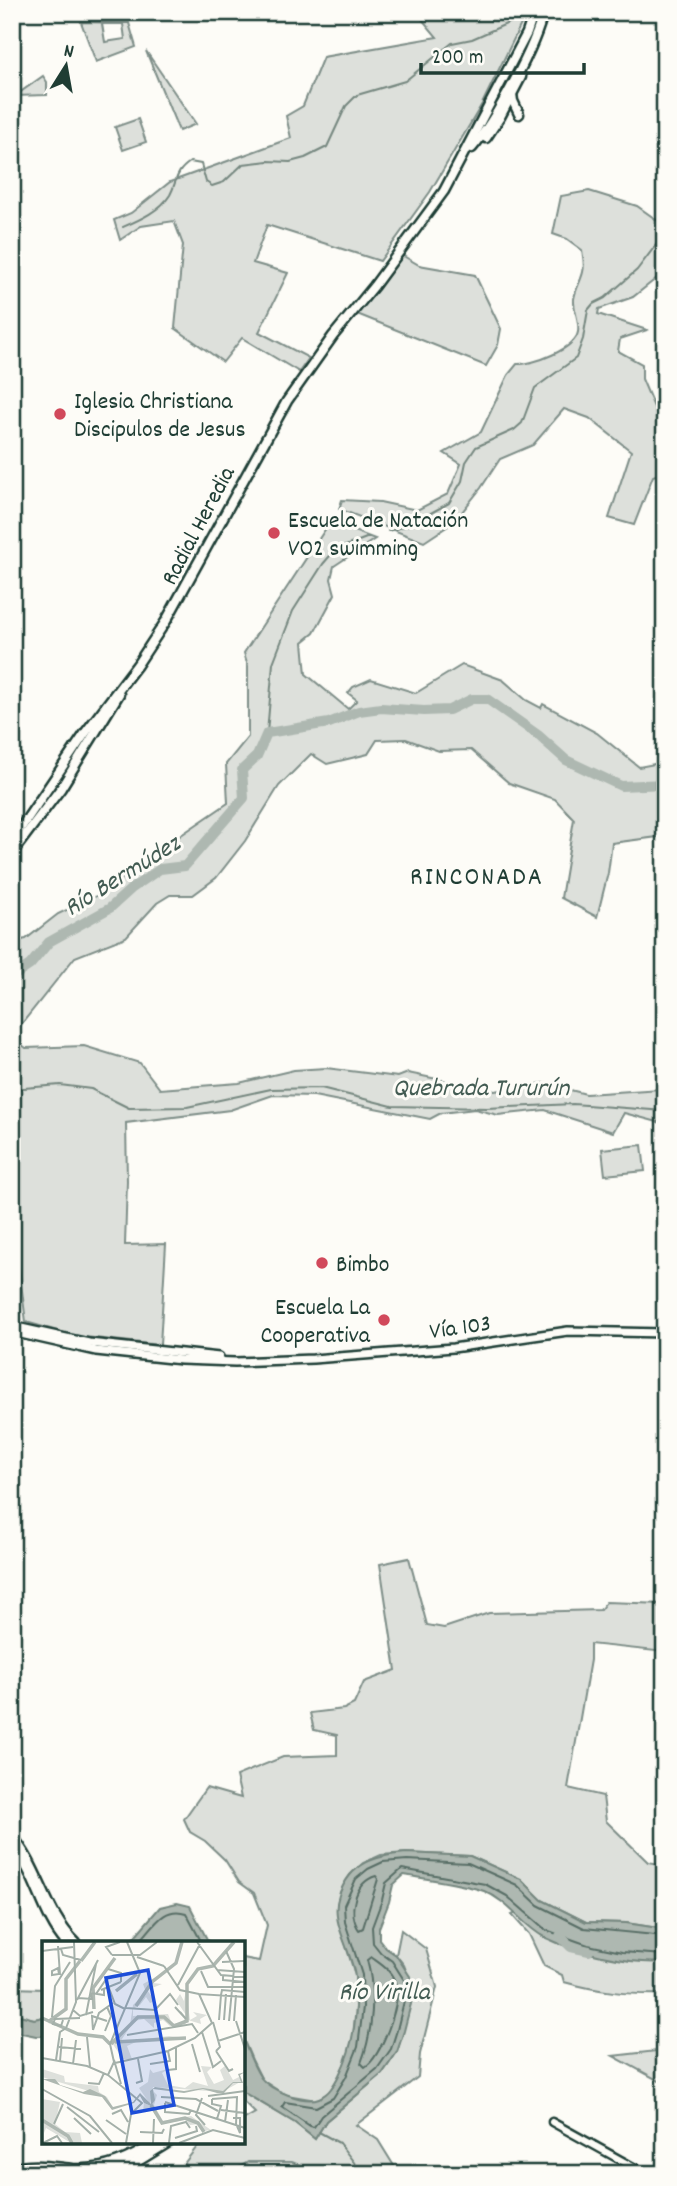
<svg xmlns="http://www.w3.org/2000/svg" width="677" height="2186" font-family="Dekko,sans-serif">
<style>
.green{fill:#dde0db;stroke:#7e8e88;stroke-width:2;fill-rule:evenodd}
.water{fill:#aeb8b1;stroke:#75877f;stroke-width:2}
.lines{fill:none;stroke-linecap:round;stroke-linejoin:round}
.shore{stroke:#586e66;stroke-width:2}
.stream{stroke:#75877f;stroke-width:2}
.river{stroke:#aeb8b1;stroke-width:10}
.tertiary-casing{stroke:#1f3d34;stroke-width:11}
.secondary-casing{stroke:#1f3d34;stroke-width:12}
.primary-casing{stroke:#1f3d34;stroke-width:13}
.tertiary{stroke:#fdfcf7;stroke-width:6}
.secondary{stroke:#fdfcf7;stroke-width:7}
.primary{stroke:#fdfcf7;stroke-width:8}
.poi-dot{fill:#d1495b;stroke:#fdfcf7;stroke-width:2.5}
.labels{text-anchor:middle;stroke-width:6;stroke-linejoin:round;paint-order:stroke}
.poi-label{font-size:24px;fill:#1f3d34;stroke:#fdfcf7;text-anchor:start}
.street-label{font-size:24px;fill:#1f3d34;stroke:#fdfcf7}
.water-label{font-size:26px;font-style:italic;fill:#435c53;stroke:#fdfcf7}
.neighbourhood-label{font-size:26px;letter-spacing:2px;fill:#1f3d34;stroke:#fdfcf7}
.inset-river{fill:none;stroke:#aeb8b1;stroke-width:3.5}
.inset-road{fill:none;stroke:#a4b0a9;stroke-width:2}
.view{fill:#1d4ed8;fill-opacity:0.15;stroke:#1d4ed8;stroke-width:3.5}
.inset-edge{fill:none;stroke:#1f3d34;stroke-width:3.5}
</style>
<rect width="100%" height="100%" fill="#fdfcf7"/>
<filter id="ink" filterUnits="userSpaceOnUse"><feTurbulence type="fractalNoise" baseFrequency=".0143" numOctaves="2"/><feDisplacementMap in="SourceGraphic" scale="14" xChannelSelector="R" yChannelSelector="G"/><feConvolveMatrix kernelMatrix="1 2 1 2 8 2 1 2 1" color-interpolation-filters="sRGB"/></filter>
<g filter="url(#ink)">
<g class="green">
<polygon points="416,12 527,12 482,104 430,192 380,261 267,225 253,263 288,273 259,332 309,358 299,372 242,338 223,362 175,328 183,245 174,221 141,226 120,240 114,220 131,213 170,182 291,138 286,116 303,106 323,57 437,37"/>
<path d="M81,22L129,23L136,47L96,62ZM102,24H123L125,39L105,42Z"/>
<polygon points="146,51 196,124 179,131"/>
<polygon points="43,76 47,82 47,95 15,96"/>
<polygon points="138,119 146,142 123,150 115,127"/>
<path d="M589,191L637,206L661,223L665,211V279L657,278L633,297L599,309L598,314L647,330L620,339L618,351L642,364V379L656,412L665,426V472L653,476L634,525L609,518L631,451L589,418L564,409L533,445L500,459L481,488L454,522L424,542L339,509L342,500L380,502L417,510L448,494L461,464L444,453L481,432L508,375L517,364C533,365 575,349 578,332C580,321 573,310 574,299C575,290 581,281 583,272C585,265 583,257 582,250L567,239L553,234L561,196Z"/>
<polygon points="400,254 419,265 475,275 501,329 498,345 486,366 357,314"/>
<polygon points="330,522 375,539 334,566 331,579 335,594 314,633 303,642 306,674 348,709 357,700 348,693 353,687 371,679 416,693 462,665 503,680 526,700 541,708 543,704 597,733 639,767 665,762 665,836 612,843 608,873 597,917 561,898 574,819 555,799 509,783 471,750 439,751 406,739 377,740 368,754 327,764 311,754 279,786 245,841 216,878 193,895 170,895 157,903 126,937 75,957 12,1036 12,942 26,939 58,914 107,891 140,863 228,803 226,764 248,737 248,666 244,653"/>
<polygon points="12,1037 26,1048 84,1046 140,1063 160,1089 239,1083 294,1070 326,1068 398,1077 408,1073 495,1091 543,1083 586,1094 661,1089 665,1089 665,1124 624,1113 613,1132 545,1110 498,1115 475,1109 441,1113 430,1119 314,1096 273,1095 230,1110 126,1123 127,1181 125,1245 166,1244 160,1345 75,1336 26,1322 12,1213"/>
<polygon points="642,1145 645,1171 605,1175 602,1149"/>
<polygon points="409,1558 427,1625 444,1628 489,1613 600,1610 606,1602 665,1604 665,1652 590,1644 590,1660 568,1788 603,1796 606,1821 648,1862 665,1865 665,1929 626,1923 586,1922 542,1900 521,1879 470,1856 406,1853 381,1855 363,1863 350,1875 340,1892 339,1923 355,1975 356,2007 352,2045 340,2075 329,2092 316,2100 287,2095 279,2091 262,2080 252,2060 243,2039 243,1958 259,1961 267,1925 254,1893 239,1882 225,1860 205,1841 190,1832 184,1819 206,1788 241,1798 236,1776 283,1757 337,1755 337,1735 314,1730 310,1713 344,1709 354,1704 364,1682 396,1670 380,1564"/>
<path d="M516,1913L543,1936L586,1952L621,1959L665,1962V1994C628,1995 600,1992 564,1982L562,1975L544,1966L529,1934L512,1915Z"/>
<polygon points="401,1930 426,1949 437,1987 420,2054 418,2077 356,2125 378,2140 399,2174 322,2174 292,2162 248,2162 228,2174 176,2174 200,2143 243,2142 243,2120 255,2113 243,2101 243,2092 295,2123 315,2139 326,2121 382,2074 397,2052 414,1992 404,1965 396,1955"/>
<polygon points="12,1988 44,1989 44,2017 34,2019 12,2013"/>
<polygon points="665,2050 665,2076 661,2082 613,2056"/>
</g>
<g class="water">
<path d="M406,1853L470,1856L521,1879L542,1900L586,1922L626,1923L665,1929V1962C630,1965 575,1952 544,1937C522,1925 508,1901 484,1891C465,1884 426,1879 404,1875L393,1885L389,1902L379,1928V1939L386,1948L396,1955L411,1978L414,1992L404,2031L397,2052L382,2074L326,2121L315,2139L295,2123L243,2092V2039C248,2052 253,2066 261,2078C270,2090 304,2104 319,2098C329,2094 334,2085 339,2075C354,2046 359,2009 355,1977C352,1950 329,1922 339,1895C351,1862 375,1856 406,1853Z"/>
<polygon points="177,1903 190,1906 209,1943 129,1943 160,1907"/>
<polygon points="12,2013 34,2019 44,2017 44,2036 36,2036 12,2031"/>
</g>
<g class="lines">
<g class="shore">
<path d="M376,1876L378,1879L363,1928L359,1930C347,1912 355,1882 376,1876Z"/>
<polyline points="665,1936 584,1928 538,1905 517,1885 468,1863 407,1860 383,1862 368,1869 356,1879 344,1905 345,1922 362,1975 363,2007 358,2047 346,2077 333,2098 316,2107 285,2102 282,2107 310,2126 314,2127 321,2116 377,2069 391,2049 397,2030 406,1993 404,1980 392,1961 381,1953 373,1943 372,1927 382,1900 386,1883 402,1869 485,1884 507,1896 546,1930 588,1945 622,1952 665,1955"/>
<path d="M138,1943C153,1928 163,1905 186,1913L202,1943"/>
<path d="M371,1957C382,1965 393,1971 396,1986C401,2004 381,2057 365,2067L361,2063C373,2032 376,1992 367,1960Z"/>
</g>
<g class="stream">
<path d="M123,227C139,220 160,211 170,195C178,180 174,173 190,162L201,164L206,182L212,186L224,182L243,164L268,161L290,162L305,158L327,147L346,106L357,95L405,81L452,43L472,39L513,21"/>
<polyline points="388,531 409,525 449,503 462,481 466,462 476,447 514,430 522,423 535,388 576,358 583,339 588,310 593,304 605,298 637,270 665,233"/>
<polyline points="267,733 273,663 293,611 323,564 335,550 369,537"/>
<polyline points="12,1089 60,1085 91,1089 129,1108 187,1107 271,1089 321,1088 392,1106 487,1108 573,1104 665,1111"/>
<polyline points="319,2132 339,2143 363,2174"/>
</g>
<g class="river">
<polyline points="12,977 30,965 49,942 110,908 131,889 160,869 185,866 244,798 242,770 257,756 267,733 329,723 359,711 381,708 424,711 449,710 472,699 487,699 538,735 566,760 621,786 665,784"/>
<polyline points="560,1936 571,1947 589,1951"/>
</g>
<defs>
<polyline id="tertiary" points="552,2122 646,2174"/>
<g id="secondary">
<polyline points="12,1326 89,1343 219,1357"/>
<polyline points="12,1332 96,1351 181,1360 235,1362 313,1359 453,1348 568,1331 665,1333"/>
</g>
<g id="primary">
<polyline points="512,94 513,101 519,114"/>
<polyline points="486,138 500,117 521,77"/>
<path d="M472,148C495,121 536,46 543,12"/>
<polyline points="12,841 86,732 137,665 166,621 287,401 333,336 374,286 444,191 527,33 534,12"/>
<polyline points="12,853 61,788 119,694"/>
<path d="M12,1836C40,1869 45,1913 76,1943"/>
<path d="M12,1846C37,1874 41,1914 66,1943"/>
<path d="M12,2169C33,2163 52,2167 73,2169C106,2171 130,2159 157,2142"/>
<polyline points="21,2174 41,2172 64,2174"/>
<polyline points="105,2174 135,2163 169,2142"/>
</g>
</defs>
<use href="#tertiary" class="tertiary-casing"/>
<use href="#secondary" class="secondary-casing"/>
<use href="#primary" class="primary-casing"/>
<use href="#tertiary" class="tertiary"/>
<use href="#secondary" class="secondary"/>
<use href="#primary" class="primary"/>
</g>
</g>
<g class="poi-dot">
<circle cx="60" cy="414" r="7"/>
<circle cx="274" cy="533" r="7"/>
<circle cx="322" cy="1263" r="7"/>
<circle cx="384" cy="1320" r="7"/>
</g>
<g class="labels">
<g class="poi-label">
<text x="74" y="408">Iglesia Christiana<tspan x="74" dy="28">Discipulos de Jesus</tspan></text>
<text x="288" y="527">Escuela de Natación<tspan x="288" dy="28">VO2 swimming</tspan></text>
<text x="336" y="1271">Bimbo</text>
<text x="370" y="1314" text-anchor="end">Escuela La<tspan x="370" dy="28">Cooperativa</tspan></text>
</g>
<g class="street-label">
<text transform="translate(197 525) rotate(-62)" y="8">Radial Heredia</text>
<text transform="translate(460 1326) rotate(-8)" y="8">Vía 103</text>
</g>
<g class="water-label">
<text transform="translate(121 874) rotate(-32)" y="9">Río Bermúdez</text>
<text x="481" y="1095">Quebrada Tururún</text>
<text x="384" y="1999">Río Virilla</text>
</g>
<g class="neighbourhood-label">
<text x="477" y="884">RINCONADA</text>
</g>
</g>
<g transform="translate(42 1941)">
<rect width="203" height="203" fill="#fdfcf7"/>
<path d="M114,36L111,42L120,43L105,49L113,60L108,62L104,56L98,64L91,68V75L126,73L130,83L141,82L144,74L134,59L138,53L142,60L144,48L148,79L155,75L151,71L165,74L158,78L159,83L146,79L143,84L128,85L121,79L112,82V87L102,78L92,80L78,101L127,95L137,96L141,98L94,101L85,105L90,118H81L70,102L88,84L91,64L104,51L101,43ZM159,125L170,126L165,131L172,143L182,139L178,129L183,125L191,139L197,136L200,140L180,151L111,146L108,163L97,147L106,141L108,128L111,132L126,128L120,132L126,144L143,147L151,141L166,145ZM0,128L22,135L23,141L56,145L57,151L65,156L70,165L60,154L0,136ZM112,151L115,154L112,164L121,180L149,175L169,189L161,190L157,183L148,184L143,179L120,183L110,167L101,170L102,162L109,165L112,160ZM0,158L18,161L13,183L23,191L38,192L40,202H29L4,187L2,192Z" fill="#dde0db"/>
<path d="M203,131L198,134L201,142H191L182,152H175L161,148L142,152L111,148L113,159L109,165L102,162L98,155L92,162L70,169L60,156L42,153L0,138H13L18,144L41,151L48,148L63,155L71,166L91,161L98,152L109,163L108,150L113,146L142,150L161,147L181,150L191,141H199L196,133Z" fill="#aeb8b1"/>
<path class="inset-river" d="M39,20L53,1M74,50L95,33M94,65L110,41L134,22L140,1M52,68L51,47L73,17M0,77L36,93L61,96L68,103M6,81L24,68V38L38,20M73,101L144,97M69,103L96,76H122L132,85L145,80V43L156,28L171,25L192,1M109,164L120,182L143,177L156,182L162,191M0,179L26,195L30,202"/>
<path class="inset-road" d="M155,1L179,34L203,36M16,5L18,34M19,8L21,14L39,19M0,10L31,6M184,10L192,28L187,80M70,14H98L115,1M70,14L64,6L78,1M95,16L122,25M180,21L202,20M122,25L138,49L157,53M16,27L17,33L10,34V30ZM66,28L79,32V41M175,29L203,31M159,30L166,46H203M181,34V39L203,41M136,44L158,3M67,47L73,63L83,68M59,49L79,41M54,53L65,37L86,33M179,54L180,49L203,51M36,57L50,58L49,52L62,54V48M35,59L56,19M133,66L144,78L138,71M84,67L113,69L128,53L136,64M31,69L38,75L51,71M44,74L54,23M10,76L13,45L28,21M21,79L19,85L11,83L13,78L38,77M177,79L179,54M182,79L184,53M192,80L194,54M194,80L203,108M171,81L178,106L174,110M51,89L57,72L71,62M51,89L50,75L65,80M63,90L69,75L65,66M160,91L171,126L179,120M85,94L150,83L156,92M45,96L48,126M176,100L203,91M150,103L158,131M17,106L39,108M174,110L187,130L191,128M0,117L45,125L66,134L100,162L89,173L84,202M14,119L18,91L24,87L34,61L32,1M72,119L79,143M18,120L20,97M73,122L126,110L153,97L170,82L157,53L203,56M31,123L34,99M108,123L128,120L126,110M126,129L134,128V107M66,134L72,121L68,103L98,32L85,1M46,142L57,143L62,132M94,142L100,140L96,118M0,148L48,175L70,202M166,155L203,150M119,156L154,158L176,170M160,157L154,174L163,184M170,158L195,156L194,184M170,158V163L179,165L175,178M123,161L203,187M123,162V171L147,173L149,169M25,166L57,191M179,169L203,172M70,173L79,169L86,181M32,177L49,193M191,177H198V192L195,185M64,179L84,193M183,181L186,159M12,183L21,163M98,191L120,192L122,188M133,197L155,190L154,185M1,202L15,195L20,202M111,202L112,178M127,202L129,185L144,181L148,187M137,202L171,189L203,197"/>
<path class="view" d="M106,29L132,164L90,172L64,37Z"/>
<rect width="203" height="203" class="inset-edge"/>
</g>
<rect width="677" height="2186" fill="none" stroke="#fdfcf7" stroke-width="42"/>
<rect x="21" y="21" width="635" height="2144" fill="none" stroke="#1f3d34" stroke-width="2.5" filter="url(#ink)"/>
<g transform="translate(66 66) rotate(11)" stroke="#fdfcf7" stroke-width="5" paint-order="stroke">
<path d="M0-5L12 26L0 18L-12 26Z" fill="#1f3d34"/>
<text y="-10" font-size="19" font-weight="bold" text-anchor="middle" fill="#1f3d34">N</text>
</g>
<path d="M421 63v10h163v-10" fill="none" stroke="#1f3d34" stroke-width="3.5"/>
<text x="432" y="63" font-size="21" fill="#1f3d34" stroke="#fdfcf7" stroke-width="5" paint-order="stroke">200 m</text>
</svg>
